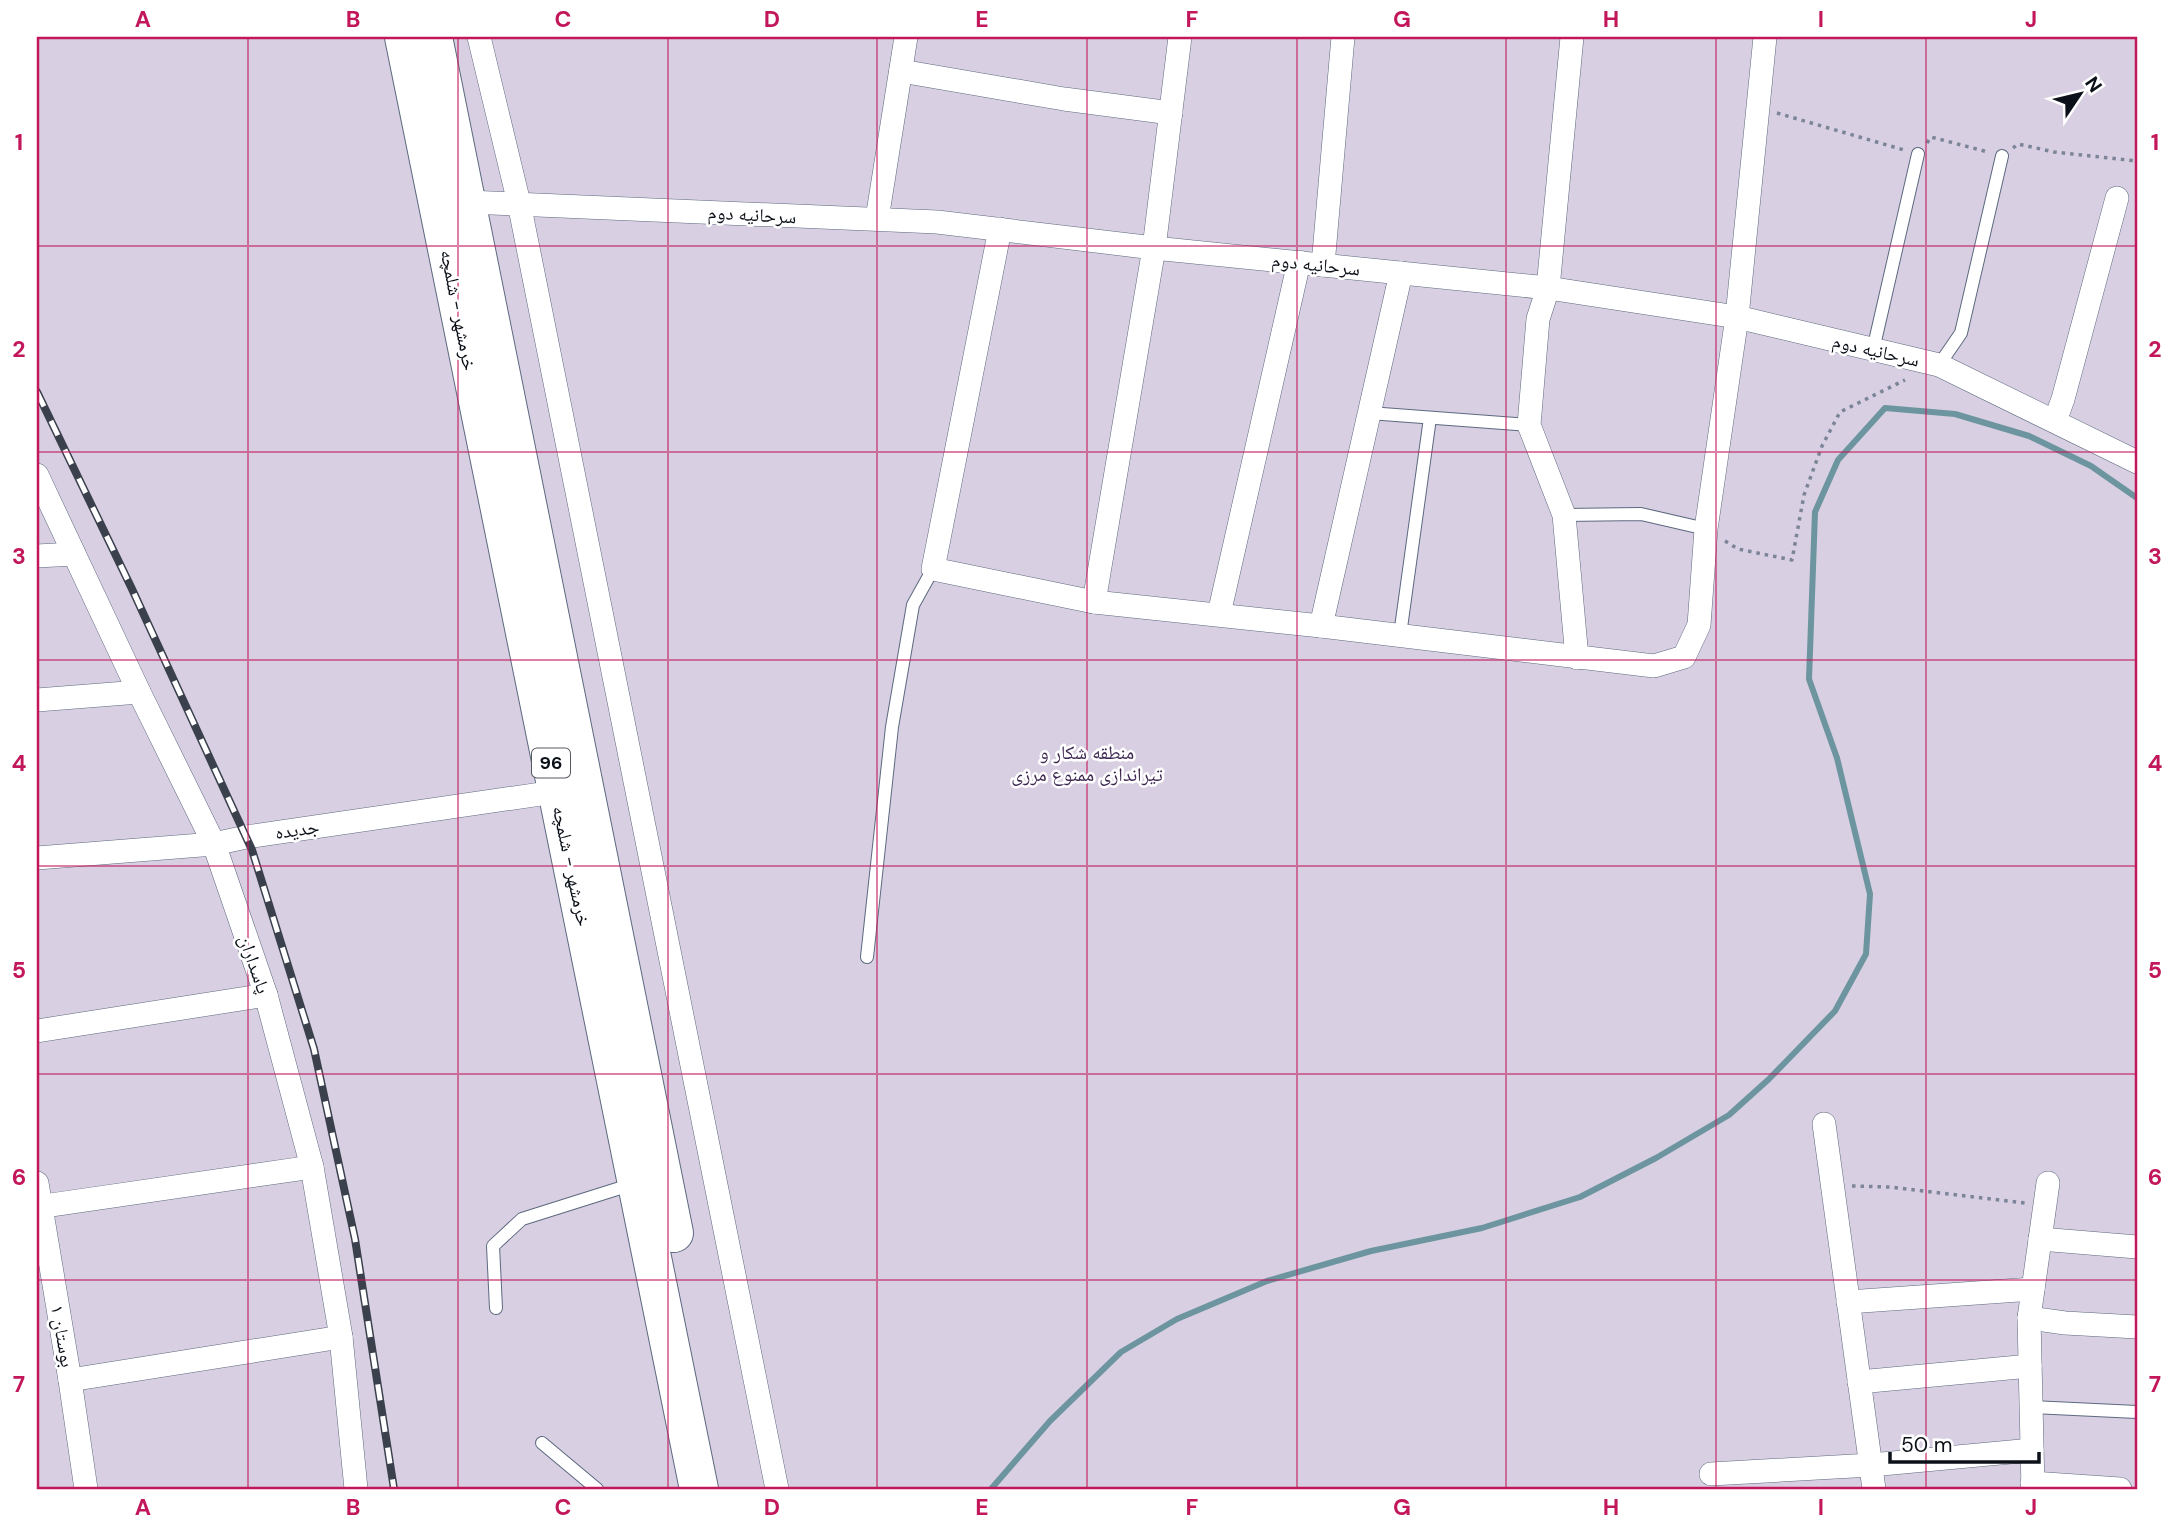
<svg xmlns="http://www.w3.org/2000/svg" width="2174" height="1526" font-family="'DM Sans','Noto Naskh Arabic',sans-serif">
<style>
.green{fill:#d8cfe2}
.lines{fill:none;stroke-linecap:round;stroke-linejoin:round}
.stream{stroke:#6c959f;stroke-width:6}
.lane-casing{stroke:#5c697f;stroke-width:14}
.street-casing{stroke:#5c697f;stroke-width:24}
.highway-casing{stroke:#5c697f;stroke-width:40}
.path{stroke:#7b8597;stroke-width:3.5;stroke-dasharray:3.5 5;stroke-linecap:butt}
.lane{stroke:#fff;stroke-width:12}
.street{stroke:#fff;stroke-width:23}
.highway{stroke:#fff;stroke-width:38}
.rail-casing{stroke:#3a414d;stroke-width:8}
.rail{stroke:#fff;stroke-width:5;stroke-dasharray:16;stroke-linecap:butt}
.grid{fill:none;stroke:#c2185b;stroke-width:2;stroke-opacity:0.55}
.labels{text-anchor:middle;stroke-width:5;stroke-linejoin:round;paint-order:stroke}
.shield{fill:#fff;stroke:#55585e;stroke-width:2}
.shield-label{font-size:18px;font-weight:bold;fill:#0c1119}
.street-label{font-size:19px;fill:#0c1119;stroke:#fff}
.park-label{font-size:19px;fill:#3e2852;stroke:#fff}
.neatline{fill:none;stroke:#c2185b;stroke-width:2.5}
.grid-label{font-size:23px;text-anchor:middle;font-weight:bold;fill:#c2185b}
</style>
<rect width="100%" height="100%" fill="#d3e2fb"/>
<rect class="green" x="37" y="37" width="2100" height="1452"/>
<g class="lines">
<polyline class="stream" points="991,1489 1050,1421 1121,1352 1177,1319 1267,1281 1371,1251 1482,1228 1580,1197 1656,1158 1729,1115 1769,1079 1835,1011 1866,954 1870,894 1837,758 1809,679 1815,512 1838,460 1885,408 1955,414 2029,436 2091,466 2137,498"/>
<defs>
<g id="lane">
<polyline points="1873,350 1918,154"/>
<polyline points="1939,365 1961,333 2002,156"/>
<polyline points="1369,413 1529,425"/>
<polyline points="1564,515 1641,514 1706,529"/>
<polyline points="1400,635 1430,418"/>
<polyline points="867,957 892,727 913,605 933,569"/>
<polyline points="496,1308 493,1246 522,1219 633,1184"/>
<polyline points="2031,1407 2137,1412"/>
<polyline points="542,1443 597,1489"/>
</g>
<g id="street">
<polyline points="479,37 519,203 777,1489"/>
<polyline points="1572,37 1548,288 1538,319 1529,425 1564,515 1577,658"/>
<polyline points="901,71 1064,99 1171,113"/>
<polyline points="467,202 937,222 1154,248 1548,288 1737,317 1939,365 2137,462"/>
<polyline points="877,219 906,37"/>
<polyline points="1000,229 933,569 1094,602 1321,626 1654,666 1684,657 1699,625 1706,529 1737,317 1765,37"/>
<polyline points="1323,265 1343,37"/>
<polyline points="2055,421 2063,399 2117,198"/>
<polyline points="37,475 139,692 214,844 266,995 312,1167 341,1337 356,1489"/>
<polyline points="37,556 74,554"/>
<polyline points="1094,602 1154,248 1180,37"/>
<polyline points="1219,614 1299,262"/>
<polyline points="1321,626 1401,273"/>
<polyline points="37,700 139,692"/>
<polyline points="37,858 214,844 246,837 568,790"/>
<polyline points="37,1031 266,995"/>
<polyline points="1824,1124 1874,1489"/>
<polyline points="37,1183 70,1380 86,1489"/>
<polyline points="37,1207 312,1167"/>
<polyline points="2040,1239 2137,1247"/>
<polyline points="1848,1302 2033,1289"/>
<polyline points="2029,1318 2065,1323 2137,1327"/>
<polyline points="70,1380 341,1337"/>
<polyline points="1859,1382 2030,1366"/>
<polyline points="1711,1474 1871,1465 2032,1450"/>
<polyline points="2032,1483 2120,1489"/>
<polyline points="2033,1489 2029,1318 2048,1183"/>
</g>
<g id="highway">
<polyline points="404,37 699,1489"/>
<polyline points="433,37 674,1233"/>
</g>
</defs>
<use href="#lane" class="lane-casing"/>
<use href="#street" class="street-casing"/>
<use href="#highway" class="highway-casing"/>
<g class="path">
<polyline points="1777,113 1904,150"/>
<polyline points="1927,143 1931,137 1988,152"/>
<polyline points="2013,148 2018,144 2054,152 2137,161"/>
<polyline points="1725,541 1738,549 1792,560 1804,495 1822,446 1840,412 1905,380"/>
<polyline points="1852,1186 1890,1187 2025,1203"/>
</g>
<use href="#lane" class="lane"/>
<use href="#street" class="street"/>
<use href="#highway" class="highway"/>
<defs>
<polyline id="rail" points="37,392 132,589 252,850 314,1049 355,1239 394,1489"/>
</defs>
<use href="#rail" class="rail-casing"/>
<use href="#rail" class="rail"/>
</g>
<path class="grid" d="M248,37V1489M458,37V1489M668,37V1489M877,37V1489M1087,37V1489M1297,37V1489M1506,37V1489M1716,37V1489M1926,37V1489M37,246H2137M37,452H2137M37,660H2137M37,866H2137M37,1074H2137M37,1280H2137"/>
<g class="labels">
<rect class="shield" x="532" y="748.5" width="38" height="29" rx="5"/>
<g class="shield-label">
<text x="551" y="769">96</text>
</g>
<g class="street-label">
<text transform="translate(752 214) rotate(3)" y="7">سرحانیه دوم</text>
<text transform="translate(1316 264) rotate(6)" y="7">سرحانیه دوم</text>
<text transform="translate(459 310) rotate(79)" y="7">خرمشهر - شلمچه</text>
<text transform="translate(1876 350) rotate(13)" y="7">سرحانیه دوم</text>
<text transform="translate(297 829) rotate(-8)" y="7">جدیده</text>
<text transform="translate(572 866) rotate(78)" y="7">خرمشهر - شلمچه</text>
<text transform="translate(255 964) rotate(71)" y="7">پاسداران</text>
<text transform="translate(63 1336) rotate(80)" y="7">بوستان ۱</text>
</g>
<g class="park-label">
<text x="1087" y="759">منطقه شکار و<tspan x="1087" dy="22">تیراندازی ممنوع مرزی</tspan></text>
</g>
</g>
<rect width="2174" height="1526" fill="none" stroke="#ffffff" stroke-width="77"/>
<g transform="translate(2080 94) rotate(55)" stroke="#ffffff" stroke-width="5" paint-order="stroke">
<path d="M0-5L12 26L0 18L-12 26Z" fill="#0c1119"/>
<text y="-10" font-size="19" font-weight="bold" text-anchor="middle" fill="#0c1119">N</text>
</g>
<path d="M1890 1452v10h149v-10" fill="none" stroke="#0c1119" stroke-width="3.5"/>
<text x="1901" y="1452" font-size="21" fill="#0c1119" stroke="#ffffff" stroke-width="5" paint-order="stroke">50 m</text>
<rect x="38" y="38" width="2098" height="1450" class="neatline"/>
<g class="grid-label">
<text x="143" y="27">A</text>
<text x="353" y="27">B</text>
<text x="563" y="27">C</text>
<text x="772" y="27">D</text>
<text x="982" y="27">E</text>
<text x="1192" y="27">F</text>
<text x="1402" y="27">G</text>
<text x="1611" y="27">H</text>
<text x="1821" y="27">I</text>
<text x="2031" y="27">J</text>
<text x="19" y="150">1</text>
<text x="2155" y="150">1</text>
<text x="19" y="357">2</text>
<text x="2155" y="357">2</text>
<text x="19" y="564">3</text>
<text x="2155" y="564">3</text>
<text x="19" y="771">4</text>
<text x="2155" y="771">4</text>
<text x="19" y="978">5</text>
<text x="2155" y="978">5</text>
<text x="19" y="1185">6</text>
<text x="2155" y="1185">6</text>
<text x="19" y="1392">7</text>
<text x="2155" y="1392">7</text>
<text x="143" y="1515">A</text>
<text x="353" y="1515">B</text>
<text x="563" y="1515">C</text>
<text x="772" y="1515">D</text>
<text x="982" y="1515">E</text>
<text x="1192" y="1515">F</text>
<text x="1402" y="1515">G</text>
<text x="1611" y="1515">H</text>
<text x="1821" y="1515">I</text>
<text x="2031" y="1515">J</text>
</g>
</svg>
